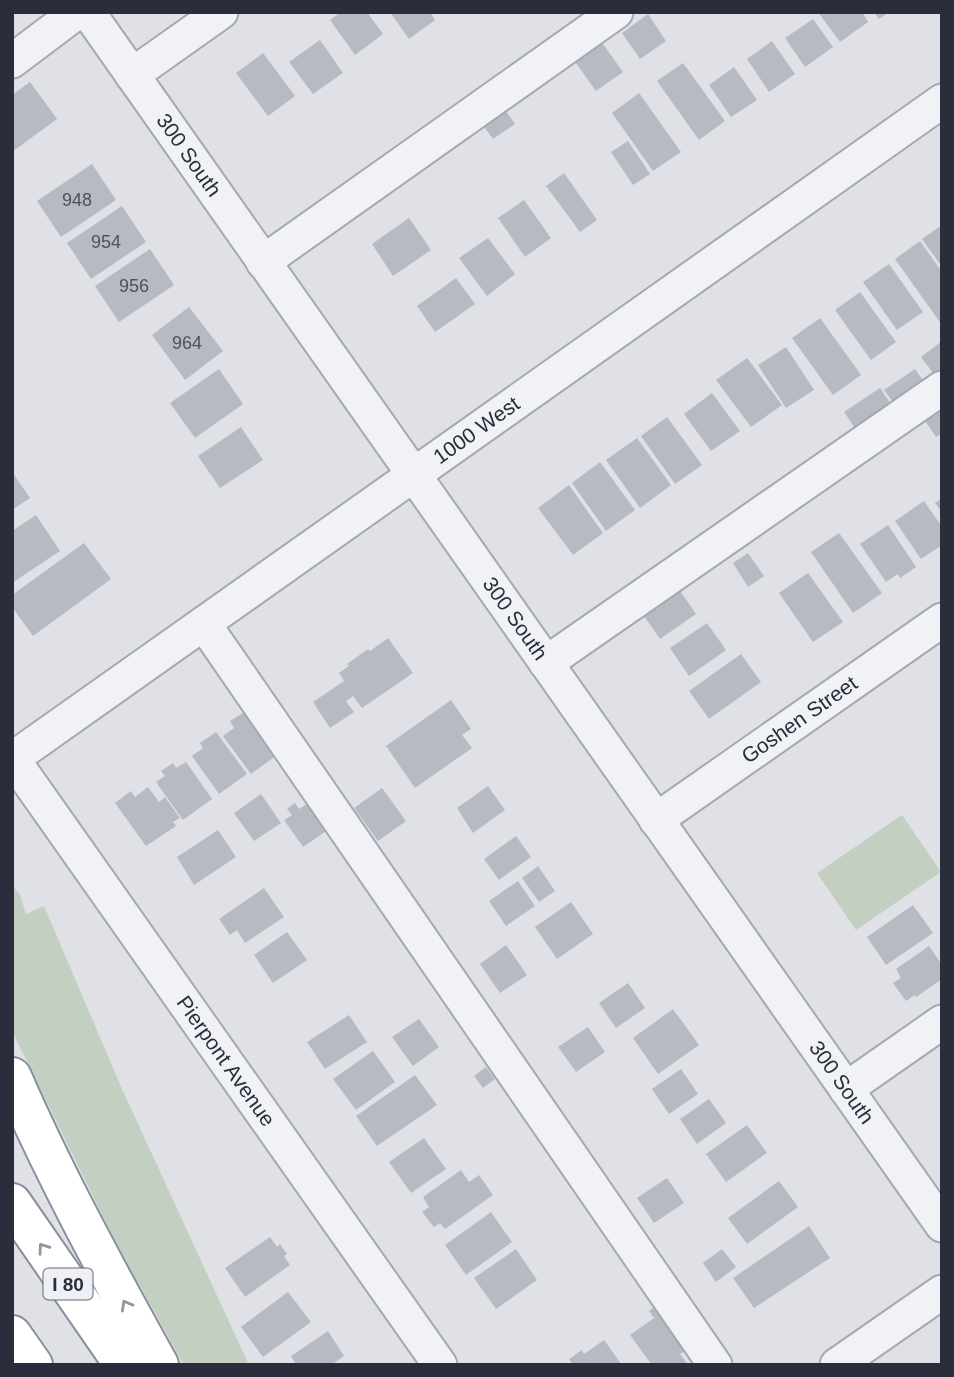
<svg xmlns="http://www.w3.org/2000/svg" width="954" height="1377" font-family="Helvetica,sans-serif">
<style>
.green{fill:#c3d0c1}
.building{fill:#b7bac3}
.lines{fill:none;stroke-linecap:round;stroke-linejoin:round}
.minor-casing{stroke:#a5a8b0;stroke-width:37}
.highway-casing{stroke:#888e9c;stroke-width:42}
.minor{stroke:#f1f2f6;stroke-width:33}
.highway{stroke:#fff;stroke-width:38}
.oneway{stroke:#94969e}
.labels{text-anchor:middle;stroke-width:5;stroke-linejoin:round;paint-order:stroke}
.number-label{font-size:18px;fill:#4d515e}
.shield{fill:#eef0f5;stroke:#656874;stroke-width:2}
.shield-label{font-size:19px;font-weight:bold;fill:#2a2e3c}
.street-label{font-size:21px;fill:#2a2e3c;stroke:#eef0f5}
</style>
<rect width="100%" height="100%" fill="#dfe1e7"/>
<g class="green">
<polygon points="902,815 941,872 856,930 817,873"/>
<polygon points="12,885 20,895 26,914 44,906 122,1089 249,1365 184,1365 113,1237 12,1031"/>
</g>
<g class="building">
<polygon points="341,12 367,12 383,34 355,55 330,20"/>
<polygon points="390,12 430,12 435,20 409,39"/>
<polygon points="818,12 862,12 868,22 840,42"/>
<polygon points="874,12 889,12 879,19"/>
<polygon points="648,14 666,41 640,59 622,33"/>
<polygon points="813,19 833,47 805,67 785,38"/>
<polygon points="598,37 623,72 596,91 571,56"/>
<polygon points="320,40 343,73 313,94 289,62"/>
<polygon points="772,41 795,74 769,92 747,59"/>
<polygon points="263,53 295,96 268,116 236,73"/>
<polygon points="683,63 725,121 699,140 657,81"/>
<polygon points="734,67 757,100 731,117 709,85"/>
<polygon points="30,82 57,119 12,152 12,95"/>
<polygon points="639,93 681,152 653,171 612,113"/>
<polygon points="498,100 515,124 493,139 476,116"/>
<polygon points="628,141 650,174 633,185 611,152"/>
<polygon points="92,164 116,200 61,237 37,201"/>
<polygon points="564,173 597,220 580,232 546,186"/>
<polygon points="524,200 551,238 525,257 498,218"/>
<polygon points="122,206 146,242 91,279 67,243"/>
<polygon points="409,218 431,250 393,276 372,244"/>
<polygon points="942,225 942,267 922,239"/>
<polygon points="488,238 515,274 487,296 459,258"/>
<polygon points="920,241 942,272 942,325 895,259"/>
<polygon points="150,249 174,285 119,322 95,286"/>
<polygon points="889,264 923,312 897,330 863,282"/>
<polygon points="456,278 475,304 435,332 417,306"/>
<polygon points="860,292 896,342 871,360 835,310"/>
<polygon points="189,307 223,351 185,380 152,335"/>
<polygon points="820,318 861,375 833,395 792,338"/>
<polygon points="942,341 942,372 936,377 921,357"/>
<polygon points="786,347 814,390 786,408 758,365"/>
<polygon points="747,358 782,405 751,427 716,380"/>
<polygon points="219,369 243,404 195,438 170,403"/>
<polygon points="915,369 930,390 900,411 884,390"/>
<polygon points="880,388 897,413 861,437 844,412"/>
<polygon points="712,393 740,431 711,451 684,414"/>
<polygon points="942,402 942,433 936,437 922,416"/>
<polygon points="667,417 702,465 675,484 641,436"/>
<polygon points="241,427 263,460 220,488 198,456"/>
<polygon points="637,438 671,485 640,508 606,460"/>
<polygon points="600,462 635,510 606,531 572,483"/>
<polygon points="12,472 30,498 12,510"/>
<polygon points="569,485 603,533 573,555 538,508"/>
<polygon points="942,498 942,512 935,503"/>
<polygon points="924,501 942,527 942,545 921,559 895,521"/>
<polygon points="36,515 60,551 12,583 12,531"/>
<polygon points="888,525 916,567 900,578 898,574 886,582 860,544"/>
<polygon points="839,533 882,593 853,613 811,552"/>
<polygon points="84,543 111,579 33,636 12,607 12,595"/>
<polygon points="748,553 764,576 748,587 733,563"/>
<polygon points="808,573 843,622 813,642 779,593"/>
<polygon points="676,585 696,614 660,639 640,610"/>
<polygon points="707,623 726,650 689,676 670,648"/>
<polygon points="388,638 413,673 362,708 353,696 346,701 354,712 330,728 313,702 344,681 339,673 349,666 347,664 368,649 370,651"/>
<polygon points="741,654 761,682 709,719 689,691"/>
<polygon points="451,700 471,729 462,735 472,748 415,788 386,746"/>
<polygon points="246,711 277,755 251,774 223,736 234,728 230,721"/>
<polygon points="216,732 247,774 219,794 192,756 203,748 200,743"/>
<polygon points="186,762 212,799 183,820 156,782 165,776 161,771 173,763 176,768"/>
<polygon points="488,786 505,810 473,833 457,808"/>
<polygon points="148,787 159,802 165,797 180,818 173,822 176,826 146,846 115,803 131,791 135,797"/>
<polygon points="382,788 406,821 378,841 354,808"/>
<polygon points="261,794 281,823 254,841 234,813"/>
<polygon points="310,802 329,829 303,847 284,820 292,815 287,809 295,803 299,809"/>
<polygon points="218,830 236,857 194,885 177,857"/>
<polygon points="516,836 531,857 499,880 484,859"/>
<polygon points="538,866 555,891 539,902 522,878"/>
<polygon points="518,881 535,906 506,926 489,901"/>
<polygon points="264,888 284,917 245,943 237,930 230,935 219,919"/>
<polygon points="571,902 593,934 557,959 535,927"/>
<polygon points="913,905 933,933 886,965 867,937"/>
<polygon points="287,932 307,960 273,983 254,955"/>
<polygon points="506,945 527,975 500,993 480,964"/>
<polygon points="929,946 942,965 942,979 916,997 915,995 906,1001 893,983 901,978 896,969"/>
<polygon points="628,983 645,1008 616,1028 599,1003"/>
<polygon points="673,1009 699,1045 658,1074 633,1038"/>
<polygon points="349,1015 367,1042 325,1069 307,1042"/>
<polygon points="419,1019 439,1047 413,1066 392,1037"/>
<polygon points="588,1027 605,1052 576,1072 558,1047"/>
<polygon points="373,1051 395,1082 356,1110 333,1079"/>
<polygon points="486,1067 495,1079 483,1088 474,1076"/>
<polygon points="681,1069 698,1094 669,1114 652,1089"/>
<polygon points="415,1075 437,1105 377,1146 356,1116"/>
<polygon points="709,1099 726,1123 697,1144 680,1119"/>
<polygon points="747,1125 767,1153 726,1182 706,1154"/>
<polygon points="424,1138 446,1169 411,1193 389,1162"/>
<polygon points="461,1170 469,1182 479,1175 493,1195 445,1229 440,1223 434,1227 422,1212 429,1207 423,1197"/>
<polygon points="667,1178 684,1203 654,1223 637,1198"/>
<polygon points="779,1181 798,1207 747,1244 728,1218"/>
<polygon points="491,1212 512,1242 466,1275 445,1245"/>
<polygon points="809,1226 830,1258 754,1308 733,1278"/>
<polygon points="270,1237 277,1247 280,1244 287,1254 284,1256 290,1265 245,1297 225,1268"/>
<polygon points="516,1249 537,1280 496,1309 474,1278"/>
<polygon points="722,1249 736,1267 716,1282 703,1263"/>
<polygon points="288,1292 311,1322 263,1357 241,1327"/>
<polygon points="662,1301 693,1345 680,1354 686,1362 683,1365 652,1365 630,1335 654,1318 649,1311"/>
<polygon points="328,1331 344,1356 331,1365 296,1365 291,1356"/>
<polygon points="604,1340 622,1365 573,1365 569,1359 582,1350 584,1354"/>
</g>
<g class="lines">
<defs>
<g id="minor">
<path id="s1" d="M88,12L942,1225"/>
<polyline points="12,61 77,12"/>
<polyline points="132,75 221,12"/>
<polyline points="263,262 616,12"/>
<polyline points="204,624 715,1365"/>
<polyline points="546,663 942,388"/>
<path id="s2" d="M12,758L440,1365"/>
<path id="s3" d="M12,759L942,101"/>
<path id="s4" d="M656,820L942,620"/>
<polyline points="846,1089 942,1022"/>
<polyline points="837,1365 942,1292"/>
</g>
<g id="highway">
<path d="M12,1077C55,1176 107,1271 159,1365"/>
<polyline points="12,1203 124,1365"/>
<polyline points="12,1335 33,1365"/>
</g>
</defs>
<use href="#minor" class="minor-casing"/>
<use href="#highway" class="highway-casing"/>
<use href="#minor" class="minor"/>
<use href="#highway" class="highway"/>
</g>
<defs><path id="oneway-chevron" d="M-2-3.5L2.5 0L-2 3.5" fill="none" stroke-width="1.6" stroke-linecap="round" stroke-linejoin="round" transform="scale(1.75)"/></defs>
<g class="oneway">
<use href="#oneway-chevron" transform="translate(43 1248) rotate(-125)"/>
<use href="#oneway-chevron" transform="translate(126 1305) rotate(-119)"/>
</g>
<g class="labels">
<g class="number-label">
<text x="77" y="206">948</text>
<text x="106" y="248">954</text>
<text x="134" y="292">956</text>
<text x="187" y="349">964</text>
</g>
<rect class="shield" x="43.5" y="1268.5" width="49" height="31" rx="5"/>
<g class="shield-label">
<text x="68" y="1291">I 80</text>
</g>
<g class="street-label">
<text dy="7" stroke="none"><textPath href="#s1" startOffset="175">300 South</textPath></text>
<text dy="7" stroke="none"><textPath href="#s3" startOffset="569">1000 West</textPath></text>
<text dy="7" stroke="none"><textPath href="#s1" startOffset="742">300 South</textPath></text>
<text dy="7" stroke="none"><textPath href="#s4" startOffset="175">Goshen Street</textPath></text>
<text dy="7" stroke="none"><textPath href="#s2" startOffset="371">Pierpont Avenue</textPath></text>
<text dy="7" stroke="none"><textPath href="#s1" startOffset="1309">300 South</textPath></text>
</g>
</g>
<rect width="954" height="1377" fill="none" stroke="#2a2e3c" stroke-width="28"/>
</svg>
